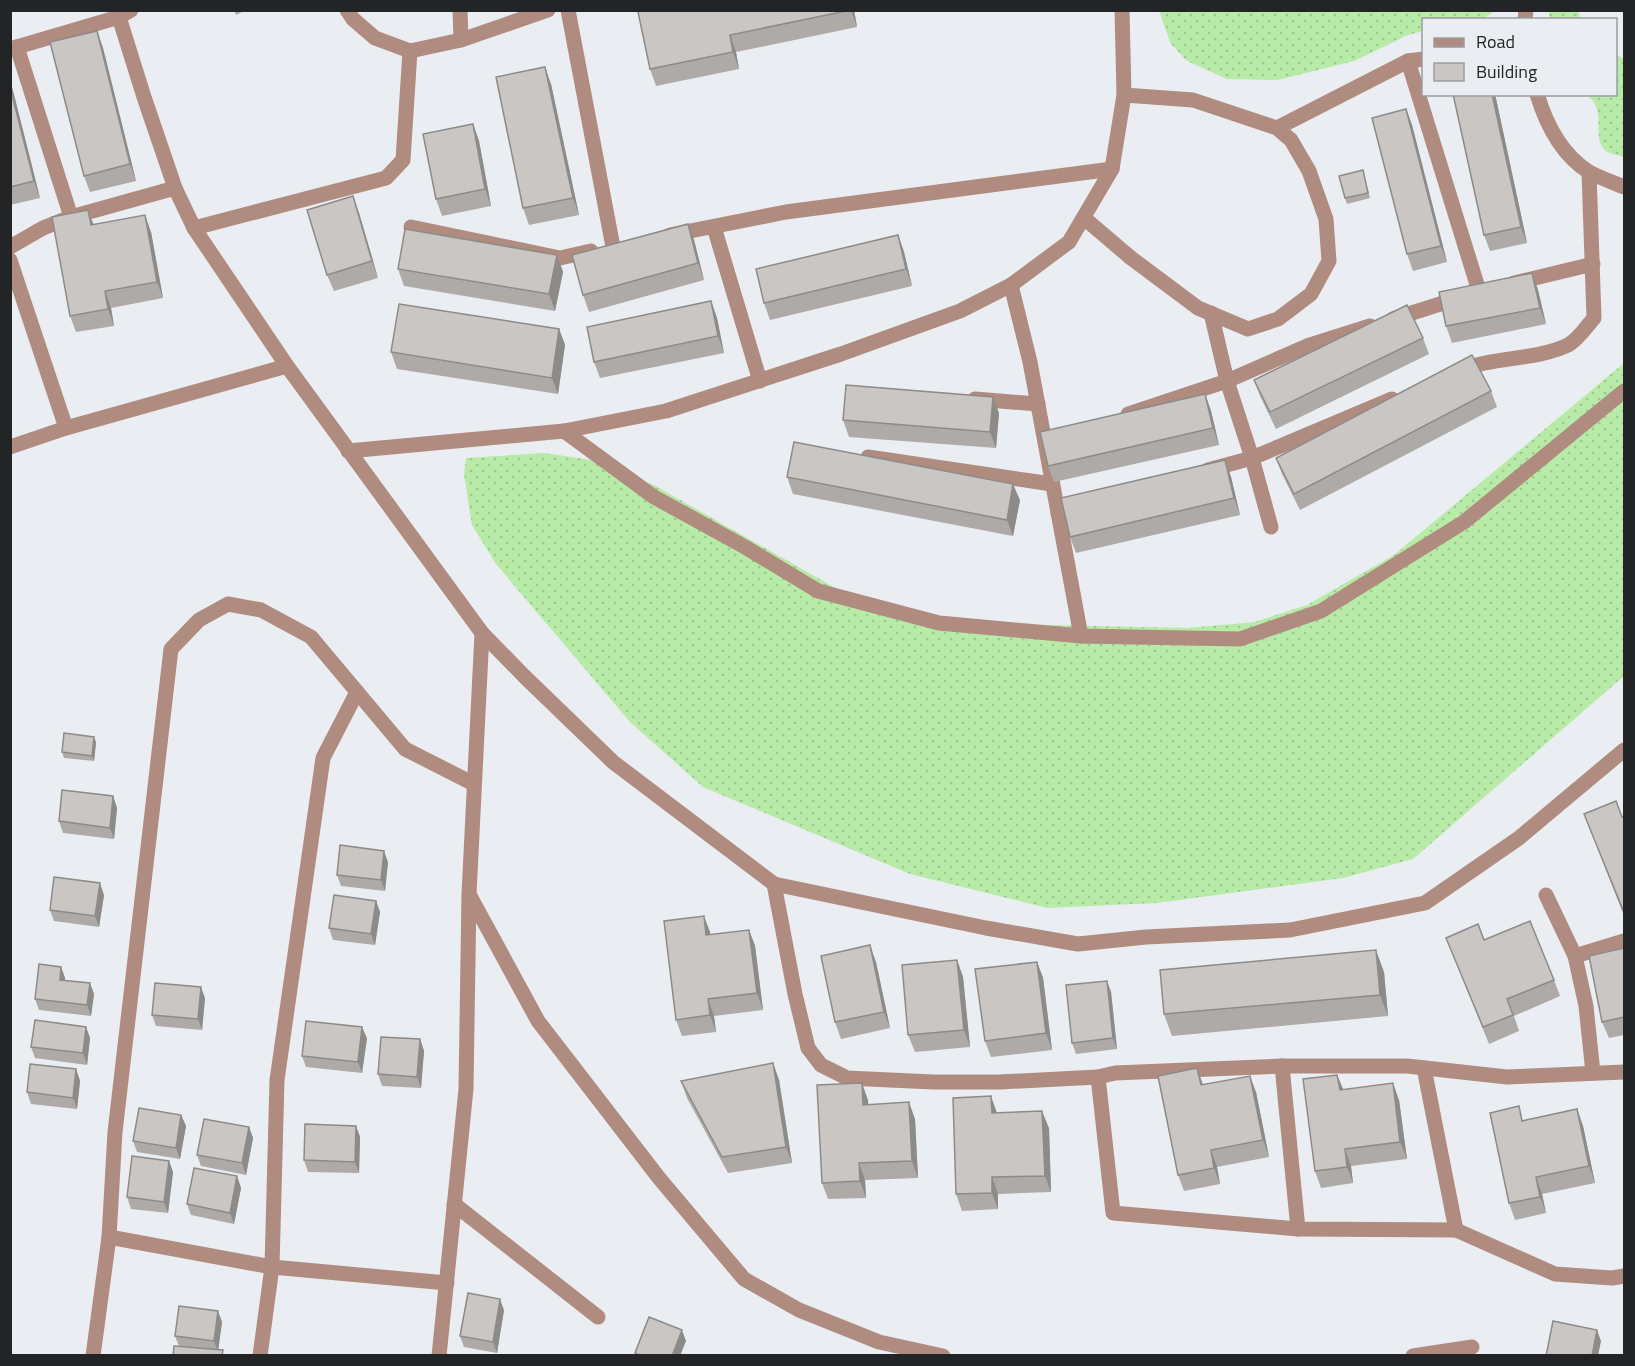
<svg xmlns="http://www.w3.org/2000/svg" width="1635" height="1366" font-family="'Titillium Web',sans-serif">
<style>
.grass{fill:url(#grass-dots)}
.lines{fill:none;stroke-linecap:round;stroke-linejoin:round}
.minor{stroke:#b08b80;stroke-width:15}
.tertiary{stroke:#b08b80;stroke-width:15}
.wall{fill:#aeaaa8}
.shaded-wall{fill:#8d8b88}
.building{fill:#cac6c3;stroke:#8d8b88;stroke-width:1.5}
</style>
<defs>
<pattern id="grass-dots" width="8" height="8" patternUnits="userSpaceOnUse" patternTransform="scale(1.5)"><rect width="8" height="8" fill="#b7eba7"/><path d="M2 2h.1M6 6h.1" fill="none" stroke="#9dc990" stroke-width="1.8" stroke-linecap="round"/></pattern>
</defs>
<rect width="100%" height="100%" fill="#eaeef2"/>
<g class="grass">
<polygon points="1159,11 1159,10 1495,11 1484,18 1479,19 1424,20 1423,31 1408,35 1354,61 1278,80 1227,79 1187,61 1171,44"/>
<polygon points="1549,11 1578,11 1581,19 1549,19"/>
<path d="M1616,55L1624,59V157C1619,155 1610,154 1606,151C1590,138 1609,108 1586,95L1616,94Z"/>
<polygon points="1624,363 1624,676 1413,859 1343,878 1157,903 1047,908 910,874 703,787 630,722 496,564 472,525 464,474 466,458 545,453 591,460 654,485 876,611 1005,624 1188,628 1255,622 1307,605 1394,555"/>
</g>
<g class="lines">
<g class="minor">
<polyline points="131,10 119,17 144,97 175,188 194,228 287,366 482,633 525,677 613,762 774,884 986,928 1078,944 1146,937 1290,930 1425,903 1519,838 1624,750"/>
<polyline points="347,10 353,19 375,38 410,51 461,40 548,10"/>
<polyline points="460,10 461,40"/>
<polyline points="568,10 613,247"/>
<polyline points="1525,20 1526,10"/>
<polyline points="17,47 71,217"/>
<polyline points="1408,61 1479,291"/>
<path d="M1537,94C1546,124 1562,155 1589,172C1600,178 1613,182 1624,187"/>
<polyline points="1277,128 1408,61 1424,59"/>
<polyline points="1084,218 1131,258 1198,308 1248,329 1278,319 1311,294 1329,261 1326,219 1309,171 1291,140 1277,128 1193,100 1124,95"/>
<polyline points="411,227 560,258 591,251"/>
<polyline points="714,227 760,381"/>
<polyline points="194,228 386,178 403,160 410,51"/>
<polyline points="670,235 786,212 1112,169"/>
<polyline points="10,247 43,228 71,217 175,188"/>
<polyline points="10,260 66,428"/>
<polyline points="1514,283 1593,264"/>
<polyline points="1011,285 1030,362 1081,636"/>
<polyline points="1211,313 1227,381 1252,458 1271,527"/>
<polyline points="1393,319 1459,298"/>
<path d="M1459,371C1493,356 1534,361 1568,345C1578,340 1587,326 1594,318L1589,172"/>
<polyline points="975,399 1038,404"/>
<polyline points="1128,414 1227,381 1307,346 1370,326"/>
<polyline points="564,431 654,497 745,547 818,591 939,623 1081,636 1240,639 1321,611 1464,522 1624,391"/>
<polyline points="10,447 66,428 287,366"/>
<polyline points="348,451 564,431 666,411 841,354 960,311 1011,285 1069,242 1112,169 1124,95 1122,10"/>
<polyline points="868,457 1052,484"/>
<polyline points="1208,470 1252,458 1392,399"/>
<polyline points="1058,513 1084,505"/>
<polyline points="774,884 795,994 808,1048 821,1065 847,1078 933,1082 1000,1082 1098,1077 1115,1073 1282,1066 1407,1066 1507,1077 1624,1072"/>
<polyline points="1546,895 1575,956 1586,1006 1593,1073"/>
<polyline points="470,896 538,1021 659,1178 744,1279 799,1310 879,1342 943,1356"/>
<polyline points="1575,956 1624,941"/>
<polyline points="1282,1066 1298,1229"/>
<polyline points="1424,1068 1456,1230"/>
<polyline points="1098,1077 1113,1213 1298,1229 1456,1230 1555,1274 1612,1278 1624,1276"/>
<polyline points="454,1204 598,1317"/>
<polyline points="109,1237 272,1267 447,1283"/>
<polyline points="93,1356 109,1237 115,1132 171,649 199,620 228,604 261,610 311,637 405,749 474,784"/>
<polyline points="260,1356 272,1267 277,1080 323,758 357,692"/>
<polyline points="439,1356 466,1089 469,894 482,633"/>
<polyline points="1413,1356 1472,1347"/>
</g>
<polyline class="tertiary" points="10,49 119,17"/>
</g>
<g class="wall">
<polygon points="234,10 246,10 236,15"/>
<polygon points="646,10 854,10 857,27 736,52 739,69 656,86 650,69"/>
<polygon points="97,31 103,48 136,181 90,192 84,176"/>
<polygon points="10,79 40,198 10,205"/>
<polygon points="551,84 579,215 529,225 523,208"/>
<polygon points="1453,94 1495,94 1527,243 1490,251 1484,235"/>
<polygon points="1406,109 1412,125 1447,262 1413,271 1407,254"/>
<polygon points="473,124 479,141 491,206 442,216 436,199"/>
<polygon points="1363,170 1370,198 1347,204 1345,198"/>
<polygon points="88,210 94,225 151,232 163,298 111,308 114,326 76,332 70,316"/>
<polygon points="359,213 378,278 334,291 327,275"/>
<polygon points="898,235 904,252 912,286 770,320 764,303"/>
<polygon points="694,240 704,280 589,312 583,295"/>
<polygon points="557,255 563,272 555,311 404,286 398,269"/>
<polygon points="1532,273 1538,290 1546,324 1452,343 1446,326"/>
<polygon points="711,301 717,318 724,353 600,378 594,362"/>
<polygon points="559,329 565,345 558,394 397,369 391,352"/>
<polygon points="1423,338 1429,354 1276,429 1260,396 1254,380"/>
<polygon points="1491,391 1497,407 1300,510 1282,474 1276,458"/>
<polygon points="1205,394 1211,411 1219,445 1054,482 1048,466"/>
<polygon points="999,413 996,448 849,437 843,420"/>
<polygon points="1225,460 1231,477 1240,515 1076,553 1070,537"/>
<polygon points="787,477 1020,500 1013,536 793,494"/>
<polygon points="96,742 94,761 64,758 62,752"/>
<polygon points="113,796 117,808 114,839 63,833 59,821"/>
<polygon points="1584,814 1622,817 1624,816 1624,916"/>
<polygon points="388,862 385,891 341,886 337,875"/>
<polygon points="104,895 99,927 54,921 50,910"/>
<polygon points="376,901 380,912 375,945 333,940 329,928"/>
<polygon points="749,930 755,946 763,1010 714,1016 716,1032 682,1036 676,1020 710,932 710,935"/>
<polygon points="1446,938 1484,940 1554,980 1560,996 1514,1016 1519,1031 1489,1044"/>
<polygon points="1624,948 1624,1035 1609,1038 1602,1022"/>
<polygon points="957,960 963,977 970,1047 915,1052 908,1035"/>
<polygon points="876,962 890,1028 841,1039 835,1022"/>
<polygon points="1037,962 1043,978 1052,1050 991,1057 985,1041"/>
<polygon points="61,967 65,978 65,980 94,994 91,1016 39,1010 35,999"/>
<polygon points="1384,972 1388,1016 1172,1036 1164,1014"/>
<polygon points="1107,981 1111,992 1117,1049 1076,1054 1072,1043"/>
<polygon points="205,998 202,1030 156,1026 152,1015"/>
<polygon points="86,1027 90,1038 87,1065 35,1058 31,1047"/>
<polygon points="367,1038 362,1073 306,1067 302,1056"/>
<polygon points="420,1039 424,1051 421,1088 382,1086 378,1074"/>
<polygon points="773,1063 779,1080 792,1163 728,1173 687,1098 681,1081"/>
<polygon points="1197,1068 1203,1085 1256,1092 1269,1157 1217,1167 1220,1184 1184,1191 1178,1175"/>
<polygon points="76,1069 80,1081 77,1109 31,1104 27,1092"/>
<polygon points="1337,1075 1343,1090 1399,1100 1407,1159 1351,1166 1353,1183 1321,1188 1315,1171"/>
<polygon points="868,1100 868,1105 915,1119 918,1178 865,1180 866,1198 828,1199 822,1183"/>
<polygon points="1577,1109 1583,1126 1595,1183 1542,1194 1546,1213 1515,1220 1509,1203 1524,1120"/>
<polygon points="997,1113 1049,1128 1051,1192 998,1194 998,1209 962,1211 956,1194"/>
<polygon points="181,1115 186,1126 180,1159 137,1152 133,1141"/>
<polygon points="356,1126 360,1137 359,1173 308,1172 304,1160"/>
<polygon points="249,1127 253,1138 246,1175 201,1166 197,1155"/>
<polygon points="169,1161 173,1172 168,1213 131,1209 127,1197"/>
<polygon points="237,1176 241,1188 234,1224 191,1215 187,1204"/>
<polygon points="504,1310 497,1353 464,1347 460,1336"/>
<polygon points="222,1322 218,1350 179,1346 175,1336"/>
</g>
<g class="shaded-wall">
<polygon points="851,10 854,10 857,27"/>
<polygon points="97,31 103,48 136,181 130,164"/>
<polygon points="730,35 736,52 739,69 733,52"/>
<polygon points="545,67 551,84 579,215 573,198"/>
<polygon points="10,79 40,198 34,181 10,87"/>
<polygon points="1492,94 1495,94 1527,243 1521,227"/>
<polygon points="1406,109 1412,125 1447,262 1441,246"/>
<polygon points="473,124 479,141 491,206 485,189"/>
<polygon points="353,196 359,213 378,278 372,261"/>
<polygon points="88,210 94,227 91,225"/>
<polygon points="145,215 151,232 163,298 157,282"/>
<polygon points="688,224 694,240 704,280 698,263"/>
<polygon points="898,235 904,252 912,286 906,269"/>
<polygon points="557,255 563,272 555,311 549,294"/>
<polygon points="1532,273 1538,290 1546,324 1540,308"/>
<polygon points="105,291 111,308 114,326 108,309"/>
<polygon points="711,301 717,318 724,353 718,336"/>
<polygon points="559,329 565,345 558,394 552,378"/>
<polygon points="1205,394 1211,411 1219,445 1213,428"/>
<polygon points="993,397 999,413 996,448 990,432"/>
<polygon points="1225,460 1231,477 1240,515 1234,498"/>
<polygon points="1013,484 1020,500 1013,536 1007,520"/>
<polygon points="94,737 96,742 94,761 92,756"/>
<polygon points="113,796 117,808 114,839 110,828"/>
<polygon points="384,851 388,862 385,891 381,880"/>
<polygon points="100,883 104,895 99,927 95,916"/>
<polygon points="376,901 380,912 375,945 371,934"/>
<polygon points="704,916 710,932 712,952 706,935"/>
<polygon points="749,930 755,946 763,1010 757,993"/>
<polygon points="870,945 876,962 890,1028 884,1012"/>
<polygon points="1376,950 1384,972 1388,1016 1380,995"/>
<polygon points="957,960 963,977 970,1047 964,1030"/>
<polygon points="1037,962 1043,978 1052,1050 1046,1033"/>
<polygon points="61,967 65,978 64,991 60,980"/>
<polygon points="1107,981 1111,992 1117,1049 1113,1038"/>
<polygon points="90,983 94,994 91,1016 87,1005"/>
<polygon points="201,987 205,998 202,1030 198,1019"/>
<polygon points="708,999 714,1016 716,1032 710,1015"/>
<polygon points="86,1027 90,1038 87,1065 83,1053"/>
<polygon points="362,1027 367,1038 362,1073 358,1062"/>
<polygon points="420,1039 424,1051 421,1088 417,1077"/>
<polygon points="773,1063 779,1080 792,1163 786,1147"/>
<polygon points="1197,1068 1203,1085 1201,1085"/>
<polygon points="76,1069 80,1081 77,1109 73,1098"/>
<polygon points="1337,1075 1344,1091 1340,1090"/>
<polygon points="1250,1076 1256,1092 1269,1157 1263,1140"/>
<polygon points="862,1083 868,1100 869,1121 863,1105"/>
<polygon points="1393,1083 1399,1100 1407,1159 1400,1142"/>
<polygon points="991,1096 997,1113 992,1113"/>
<polygon points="909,1102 915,1119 918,1178 912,1161"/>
<polygon points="1577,1109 1583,1126 1595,1183 1589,1166"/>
<polygon points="1042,1111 1049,1128 1051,1192 1045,1176"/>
<polygon points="181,1115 186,1126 180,1159 176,1148"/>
<polygon points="356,1126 360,1137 359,1173 355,1162"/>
<polygon points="249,1127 253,1138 246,1175 242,1163"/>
<polygon points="1345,1149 1351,1166 1353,1183 1347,1167"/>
<polygon points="1211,1150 1217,1167 1220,1184 1214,1168"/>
<polygon points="169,1161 173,1172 168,1213 164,1202"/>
<polygon points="859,1163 865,1180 866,1198 860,1181"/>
<polygon points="237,1176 241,1188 234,1224 230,1213"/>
<polygon points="992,1177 998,1194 998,1209 992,1193"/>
<polygon points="1536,1177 1542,1194 1546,1213 1540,1197"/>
<polygon points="500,1299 504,1310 497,1353 493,1342"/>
<polygon points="218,1311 222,1322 218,1352 214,1341"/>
<polygon points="682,1330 686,1341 680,1356 672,1356"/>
<polygon points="1597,1330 1601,1341 1598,1356 1592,1356"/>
</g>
<g class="building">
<polygon points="646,10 851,10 730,35 733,52 650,69 638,12"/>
<polygon points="97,31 130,164 84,176 50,42"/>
<polygon points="545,67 573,198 523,208 496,77"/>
<polygon points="10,87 34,181 10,187"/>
<polygon points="1453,94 1492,94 1521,227 1484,235"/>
<polygon points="1406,109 1441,246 1407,254 1372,118"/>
<polygon points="473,124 485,189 436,199 423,134"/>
<polygon points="1363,170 1368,193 1345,198 1339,176"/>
<polygon points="353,196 372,261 327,275 307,210"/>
<polygon points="88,210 91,225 145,215 157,282 105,291 108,309 70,316 52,217"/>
<polygon points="688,224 698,263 583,295 572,255"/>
<polygon points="405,229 557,255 549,294 398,269"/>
<polygon points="898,235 906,269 764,303 756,269"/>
<polygon points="1532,273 1540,308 1446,326 1439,292"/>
<polygon points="711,301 718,336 594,362 587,327"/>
<polygon points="399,304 559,329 552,378 391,352"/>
<polygon points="1407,305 1423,338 1270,412 1254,380"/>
<polygon points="1472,355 1491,391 1294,494 1276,458"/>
<polygon points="846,385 993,397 990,432 843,420"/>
<polygon points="1205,394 1213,428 1048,466 1040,432"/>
<polygon points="794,442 1013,484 1007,520 787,477"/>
<polygon points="1225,460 1234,498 1070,537 1061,498"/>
<polygon points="64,733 94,737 92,756 62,752"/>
<polygon points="62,790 113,796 110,828 59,821"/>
<polygon points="1616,801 1622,817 1624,816 1624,910 1623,910 1584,814"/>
<polygon points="340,845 384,851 381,880 337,875"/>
<polygon points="54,877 100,883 95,916 50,910"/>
<polygon points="334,895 376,901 371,934 329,928"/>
<polygon points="704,916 706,935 749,930 757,993 708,999 710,1015 676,1020 664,921"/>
<polygon points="1530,921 1554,980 1507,999 1513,1015 1483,1027 1446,938 1478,924 1484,940"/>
<polygon points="870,945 884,1012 835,1022 821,956"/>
<polygon points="1624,948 1624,1017 1602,1022 1589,956"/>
<polygon points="1376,950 1380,995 1164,1014 1160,970"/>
<polygon points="957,960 964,1030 908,1035 902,965"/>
<polygon points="1037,962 1046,1033 985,1041 975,969"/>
<polygon points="39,964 61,967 60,980 90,983 87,1005 35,999"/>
<polygon points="1107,981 1113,1038 1072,1043 1066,985"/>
<polygon points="155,983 201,987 198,1019 152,1015"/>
<polygon points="35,1020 86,1027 83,1053 31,1047"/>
<polygon points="306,1021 362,1027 358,1062 302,1056"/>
<polygon points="381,1037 420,1039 417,1077 378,1074"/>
<polygon points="773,1063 786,1147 722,1157 681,1081"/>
<polygon points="30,1064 76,1069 73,1098 27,1092"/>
<polygon points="1197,1068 1201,1085 1250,1076 1263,1140 1211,1150 1214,1168 1178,1175 1158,1076"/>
<polygon points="1337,1075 1340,1090 1393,1083 1400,1142 1345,1149 1347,1167 1315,1171 1303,1079"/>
<polygon points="862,1083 863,1105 909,1102 912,1161 859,1163 860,1181 822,1183 817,1085"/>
<polygon points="991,1096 992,1113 1042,1111 1045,1176 992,1177 992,1193 956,1194 953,1098"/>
<polygon points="1519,1106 1522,1121 1577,1109 1589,1166 1536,1177 1540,1197 1509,1203 1490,1113"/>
<polygon points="139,1108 181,1115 176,1148 133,1141"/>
<polygon points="204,1119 249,1127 242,1163 197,1155"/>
<polygon points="305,1124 356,1126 355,1162 304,1160"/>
<polygon points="132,1156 169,1161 164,1202 127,1197"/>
<polygon points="194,1168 237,1176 230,1213 187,1204"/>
<polygon points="468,1293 500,1299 493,1342 460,1336"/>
<polygon points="179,1306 218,1311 214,1341 175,1336"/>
<polygon points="649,1317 682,1330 672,1356 641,1356 635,1353"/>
<polygon points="1553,1321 1597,1330 1592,1356 1546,1356"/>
<polygon points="174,1346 223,1350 222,1356 173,1356"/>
</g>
<rect width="1635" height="1366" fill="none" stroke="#232425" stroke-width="24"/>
<rect x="1422" y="18" width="195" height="78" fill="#eaeef2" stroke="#9a9da0" stroke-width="1.5"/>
<rect x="1434" y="38" width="30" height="9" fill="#b08b80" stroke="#9a9da0" stroke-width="1.5"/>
<text x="1476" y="48" font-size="18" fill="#232425">Road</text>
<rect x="1434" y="63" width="30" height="18" fill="#cac6c3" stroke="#9a9da0" stroke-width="1.5"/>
<text x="1476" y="78" font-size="18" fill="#232425">Building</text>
</svg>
